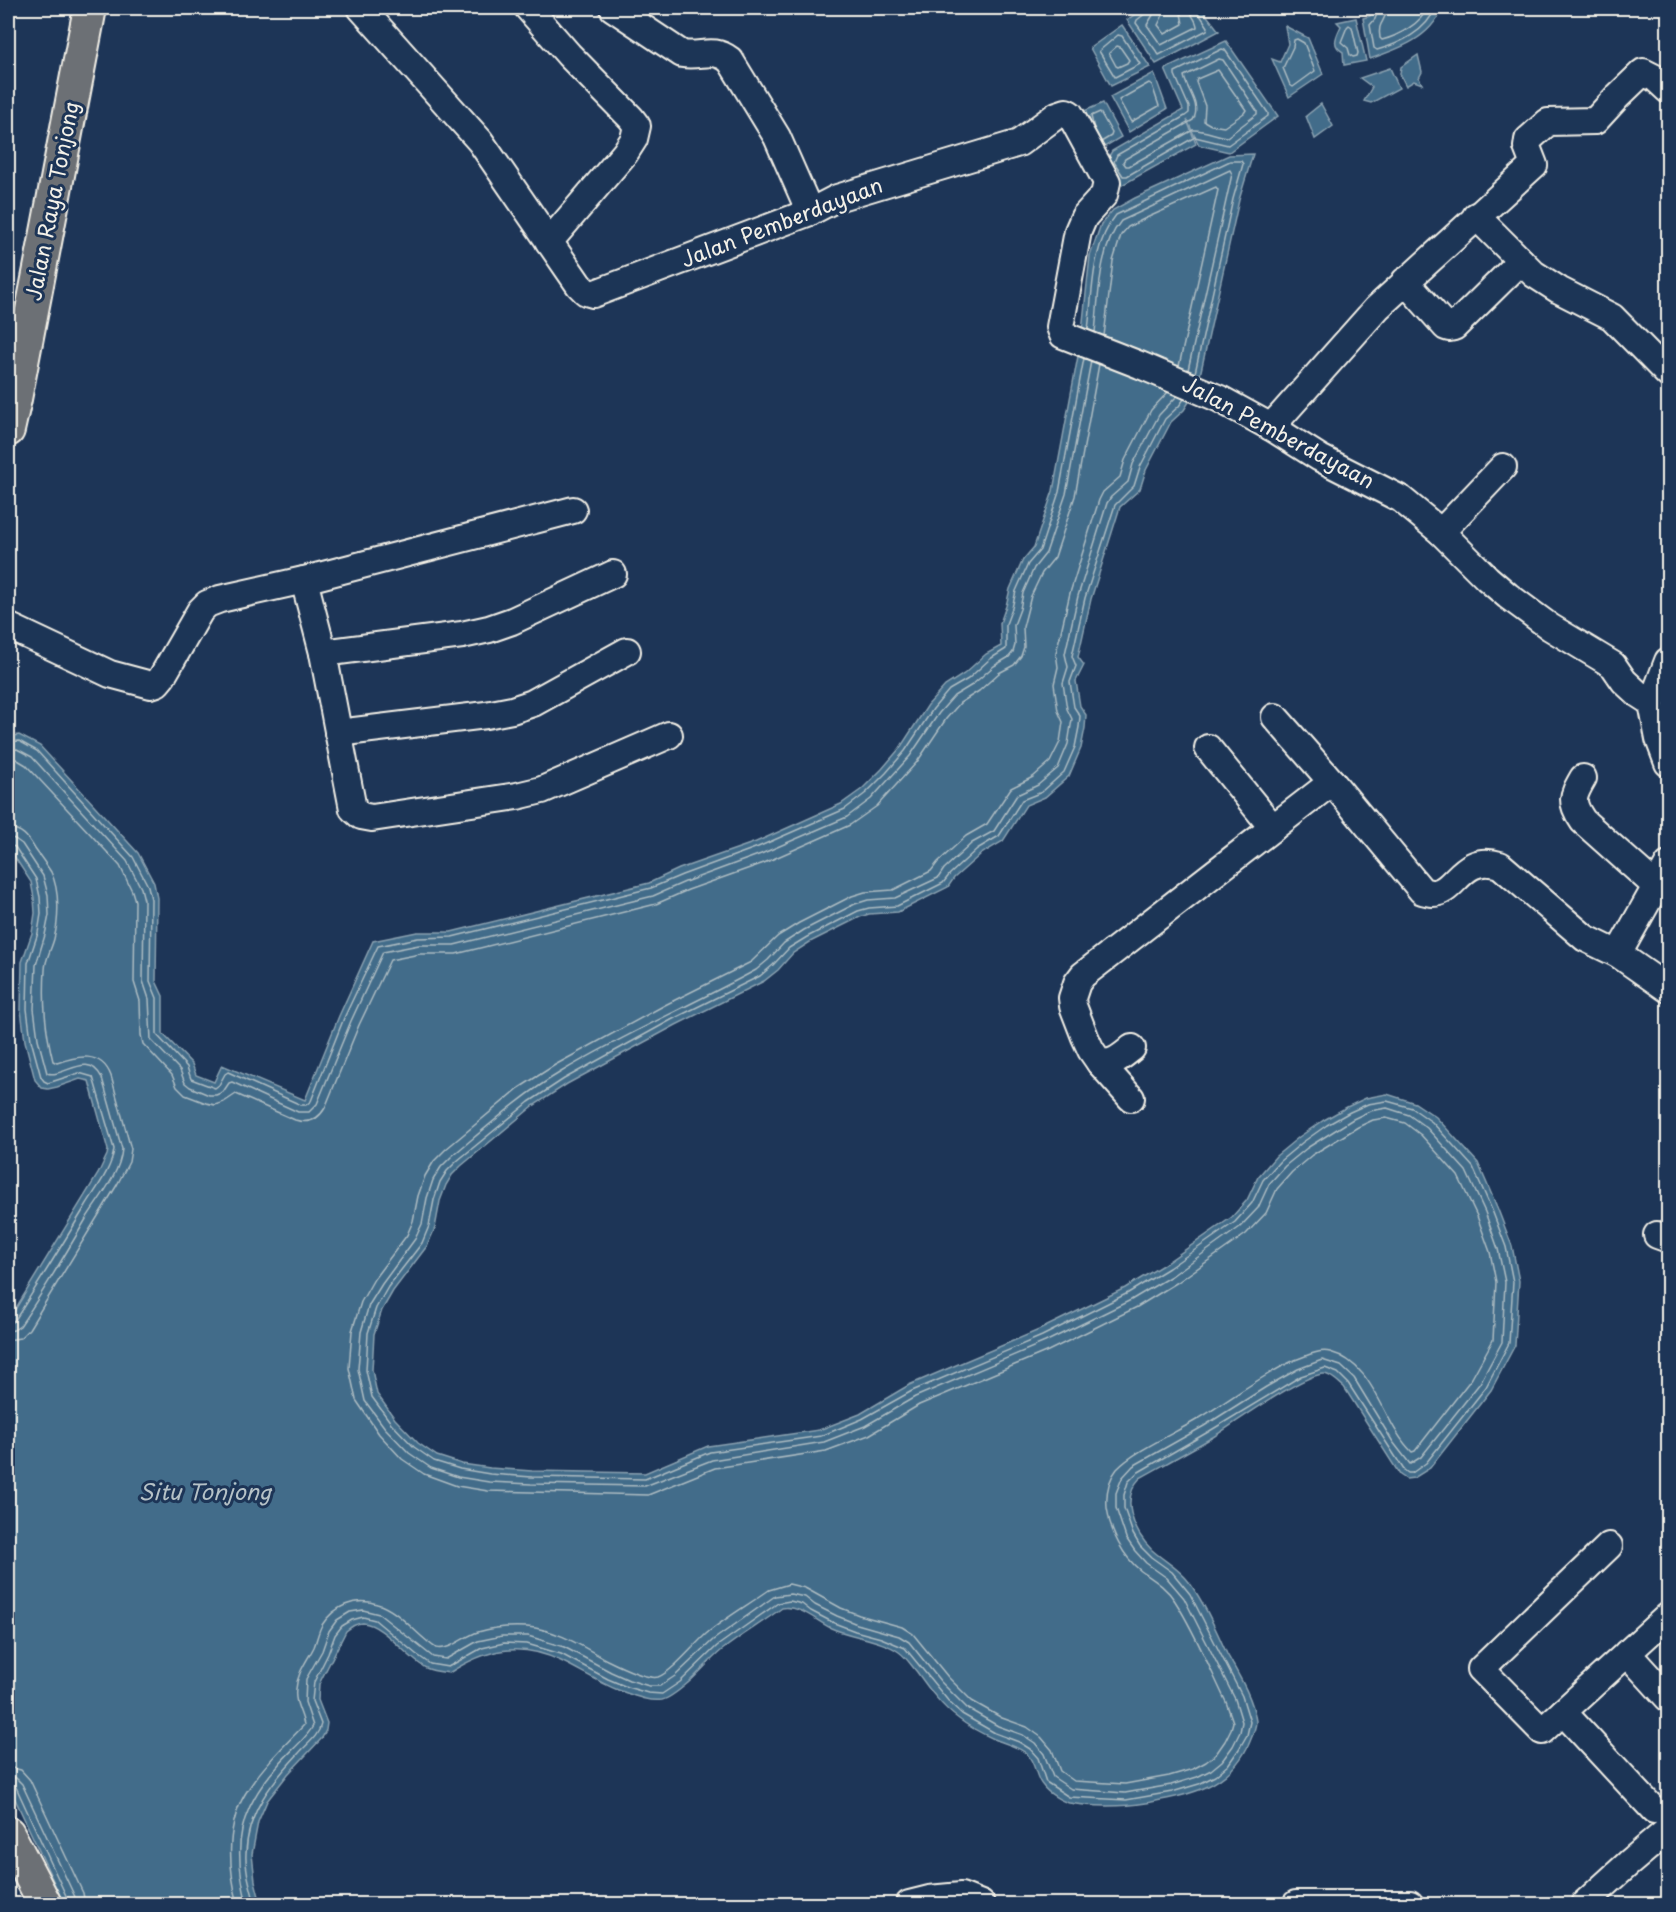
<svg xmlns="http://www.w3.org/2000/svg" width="1676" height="1912" font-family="'Playpen Sans',sans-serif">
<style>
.water{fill:#436c8a;stroke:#8aa1b0;stroke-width:1.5}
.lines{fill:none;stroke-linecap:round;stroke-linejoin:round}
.shore{stroke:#adbcc2;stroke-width:1.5}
.minor-casing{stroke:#f4f1e8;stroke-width:30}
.major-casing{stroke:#f4f1e8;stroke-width:36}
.minor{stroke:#1d3557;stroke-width:26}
.major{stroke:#6c6f75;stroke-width:32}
.labels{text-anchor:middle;stroke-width:6;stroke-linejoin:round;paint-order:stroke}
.street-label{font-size:21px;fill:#f4f1e8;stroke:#1d3557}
.water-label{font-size:22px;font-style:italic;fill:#b6c2c7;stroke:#1d3557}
</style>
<rect width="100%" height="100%" fill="#1d3557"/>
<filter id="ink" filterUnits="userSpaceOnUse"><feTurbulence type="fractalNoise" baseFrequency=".0167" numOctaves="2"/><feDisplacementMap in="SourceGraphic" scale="12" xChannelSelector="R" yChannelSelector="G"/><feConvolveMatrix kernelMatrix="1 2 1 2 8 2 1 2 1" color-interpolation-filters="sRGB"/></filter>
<g filter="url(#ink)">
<g class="water">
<polygon points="1144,8 1201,8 1219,31 1156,64 1127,20"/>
<path d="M1378,8H1442C1431,38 1399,49 1370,59L1363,18L1370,16L1371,11Z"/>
<path d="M1356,18L1366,61L1344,65L1343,52C1331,45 1336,37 1341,26L1337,22Z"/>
<polygon points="1122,25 1150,67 1111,86 1090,48"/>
<polygon points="1285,26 1308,38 1323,74 1289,97 1272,59 1280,62 1288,44"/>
<polygon points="1226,41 1278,116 1229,152 1199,145 1187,120 1196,144 1122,185 1106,161 1112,151 1183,110 1165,69"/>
<polygon points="1418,55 1422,72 1419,78 1422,84 1414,81 1406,86 1400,74 1401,67"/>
<polygon points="1390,68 1399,88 1371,103 1364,101 1372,87 1360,78"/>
<polygon points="1154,73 1167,109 1129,132 1110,97"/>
<polygon points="1103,103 1121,137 1096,152 1082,112"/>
<polygon points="1321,104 1333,126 1315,139 1306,116"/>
<path d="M1253,154L1239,200L1197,389L1184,410L1171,422L1146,470L1140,489L1120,507L1091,599L1078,657L1084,665L1076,681L1080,706L1086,715L1085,728L1081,748L1069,776L1045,797L1026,805L1003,841L981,854L954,878L948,887L898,912L869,914L860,917L810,942L793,953L778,970L764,981L676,1025L567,1084L533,1106L461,1166L452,1175L446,1185L440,1201L435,1228L427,1246L393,1291L382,1310L374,1334L372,1370L377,1394L395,1419L418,1443L437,1456L462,1464L490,1468L532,1471L645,1473L708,1446L819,1430L860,1414L909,1385L1039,1330L1125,1288L1166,1263L1232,1217L1247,1200L1258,1177L1276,1156L1299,1137L1324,1120L1347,1107L1366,1098L1387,1094L1415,1103L1436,1117L1478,1163L1497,1207L1512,1246L1519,1281L1515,1345L1491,1390L1430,1468L1414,1478L1406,1479L1400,1475L1344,1387C1338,1382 1333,1376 1325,1374C1306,1372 1232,1425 1213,1437C1189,1451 1165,1464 1140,1478C1120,1499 1133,1531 1152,1550C1164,1561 1179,1568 1189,1582C1205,1604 1216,1630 1227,1654C1238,1674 1253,1698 1256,1721C1256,1729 1251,1739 1248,1746C1227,1789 1188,1795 1146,1803C1124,1807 1091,1807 1069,1803C1061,1801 1048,1793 1043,1786C1035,1778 1036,1763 1027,1754C1018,1746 1006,1744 994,1739C983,1734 969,1727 959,1719C942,1707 929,1689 917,1672C911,1665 906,1657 899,1652C883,1640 851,1637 831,1628C815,1620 800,1605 782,1608C762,1623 741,1635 722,1650C710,1660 700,1672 689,1682C682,1688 671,1698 662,1700C648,1702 632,1695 618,1690C598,1682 580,1670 561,1661C520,1641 486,1649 449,1673C442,1672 432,1671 426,1668C407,1658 383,1624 363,1623C356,1623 351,1627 346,1631L319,1684L318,1700L327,1723L326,1730L322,1738L288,1774L267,1801L258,1822L252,1854L255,1881L261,1904H64L8,1784V1321L98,1174L107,1155L108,1150L89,1081L80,1079L57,1087L48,1089L42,1088L35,1080L25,1041L21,1010L22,962L32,933L35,913L34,898L31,882L8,847V737L19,735L40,746L138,853L154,883L157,898L156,981L163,996V1034L192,1064L196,1075L214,1082L222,1065L305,1100L339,1016L373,941L417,932H451L649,883L679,869L756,842L841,804L862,789L882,769L900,748L928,705L945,686L964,674L986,654L1001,646L1000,623L1006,606L1010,589L1023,560L1034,547L1053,491L1081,340L1090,256L1101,224L1113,210L1135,198L1229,155Z"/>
</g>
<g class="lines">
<g class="shore">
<polyline points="1147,8 1146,13 1137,20 1136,23 1159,55 1207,30 1208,27 1198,12 1197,8"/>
<path d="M1155,8L1153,15L1147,25L1161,45L1197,27C1197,20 1190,15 1189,8"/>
<polyline points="1164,8 1162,17 1158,25 1165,34 1183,24 1180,8"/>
<path d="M1379,8L1375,19L1370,25L1374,48L1377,50C1399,44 1427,31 1435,8"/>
<path d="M1387,8C1386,23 1377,21 1380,38L1382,40C1398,36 1421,24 1427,8"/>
<polygon points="1349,25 1352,27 1358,53 1357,56 1353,57 1350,55 1348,48 1341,42 1347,27"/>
<polygon points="1118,35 1122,36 1140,64 1115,77 1099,51"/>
<polygon points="1297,39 1304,43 1315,71 1293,87 1290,85 1283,68 1293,47 1294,40"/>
<polygon points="1117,46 1120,47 1129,60 1127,63 1118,67 1116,66 1109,53"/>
<polygon points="1222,49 1225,50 1268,113 1268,116 1228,145 1195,137 1127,176 1123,176 1114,162 1117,155 1185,116 1189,113 1189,107 1175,75 1175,72"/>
<path d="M1219,59L1223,60L1257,111V114L1227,137C1216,136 1204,129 1193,130L1129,166H1126L1123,162L1125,159L1193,120C1202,105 1187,91 1184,76Z"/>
<polygon points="1218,70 1246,110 1244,113 1224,127 1211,125 1204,121 1205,106 1196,82 1197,79"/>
<polygon points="1149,83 1152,85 1159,106 1131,122 1119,100"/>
<polyline points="1094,129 1091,116 1100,112 1112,133 1111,136 1101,142"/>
<path d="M1088,330C1093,291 1091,246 1116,215L1230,161H1241L1243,164L1233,199L1195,373"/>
<path d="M1095,332C1099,297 1098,249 1121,221L1230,170L1232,174L1188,370"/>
<polyline points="1104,336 1113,261 1121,235 1128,227 1144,219 1216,187 1218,190 1179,366"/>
<polyline points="8,742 19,741 37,751 133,857 148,886 151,899 150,981 157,998 157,1035 187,1067 191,1079 215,1088 219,1085 225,1074 228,1072 301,1105 306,1105 311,1101 344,1018 378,946 418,938 452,937 651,888 682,875 758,847 845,809 866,793 886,773 905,751 933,709 949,690 968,679 990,659 1006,649 1006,624 1012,608 1016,591 1028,564 1040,550 1059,492 1084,358"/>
<polyline points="8,750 17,749 32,757 127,861 141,888 144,900 143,981 149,999 151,1040 180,1070 185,1083 190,1087 209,1095 216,1095 223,1092 229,1083 232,1082 298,1112 309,1112 317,1104 351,1021 383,952 419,945 454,945 653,896 685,882 761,854 847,817 871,799 910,756 939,713 954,696 972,685 994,666 1009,657 1013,652 1015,645 1014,625 1020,609 1023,593 1034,568 1046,553 1066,494 1091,361"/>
<path d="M8,759H16L26,765L120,866L132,891L135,901L134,982L140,1001L141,1035L143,1044L172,1075L177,1087L185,1095L206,1103L215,1105L224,1102L236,1094L295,1120C308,1124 318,1120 325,1108L359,1025L390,960L420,954H456L656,904L688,890L764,863L850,825L877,806L917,762L946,719L960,703L979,691L999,673L1014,665L1021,656L1024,647L1023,627L1031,596L1042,573L1055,557L1075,496L1099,364"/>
<path d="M8,828C22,829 28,837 35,849C40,856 46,864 51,872C60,891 59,919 54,939C51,950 45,960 45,970C43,1003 45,1029 53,1061L57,1063C77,1056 101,1050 111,1076L131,1149L129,1162L117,1185L29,1329L20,1338L8,1340"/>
<path d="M8,837L15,839L22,844L43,876L48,895L49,915L45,935L36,965L34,1009L38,1039L47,1073C63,1079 88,1049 102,1078L122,1149C120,1174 99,1198 86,1219C65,1255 44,1291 20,1326L14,1330L8,1331"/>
<path d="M8,845L15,847L36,879L40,897L41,914L38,933L28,963L27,1009L31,1040L41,1077L44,1081L48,1083L79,1073L93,1077L114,1149C112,1169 95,1190 85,1207C62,1245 39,1283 15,1320L8,1324"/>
<polyline points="8,1767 21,1770 30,1780 83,1893 85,1904"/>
<polyline points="8,1776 16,1778 22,1784 75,1897 76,1904"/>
<polyline points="8,1783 12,1784 16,1787 68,1900 69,1904"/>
<path d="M238,1904C228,1867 225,1822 249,1788C264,1765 285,1745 304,1725C302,1712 294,1703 296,1689C297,1673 307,1661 314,1647C317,1640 318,1632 322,1625C334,1606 355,1597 377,1604C399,1610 417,1636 436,1648C450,1651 464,1636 478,1632C494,1627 510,1626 527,1627C556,1629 583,1647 607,1660C617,1665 647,1680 658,1677C672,1672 694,1645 706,1634C725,1618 748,1605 769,1590L789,1584L805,1588L841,1608L859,1615L902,1627L913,1634L948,1677L972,1701L1002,1718L1027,1727L1041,1737L1052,1750L1060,1771L1074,1781L1125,1784L1169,1776L1193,1769L1206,1762L1216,1754L1225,1741L1231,1729L1233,1722L1226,1702C1210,1669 1195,1632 1175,1601C1166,1587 1154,1580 1141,1571C1123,1557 1110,1531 1107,1508C1106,1495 1108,1480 1117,1469C1134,1451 1175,1433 1198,1419C1230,1400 1261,1375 1295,1360C1306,1356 1319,1349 1330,1352C1376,1364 1382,1423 1412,1452L1415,1451L1472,1378L1493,1340L1496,1282L1490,1252L1477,1216L1458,1176L1421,1135L1405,1123L1386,1118L1373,1120L1358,1127L1312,1155L1292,1172L1277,1189L1266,1213L1246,1234L1178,1282L1137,1307L1048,1351L919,1405L869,1435L826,1451L715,1468L648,1495L488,1491L457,1486L424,1474L402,1459L379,1434L356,1400L349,1368L352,1331L361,1302L374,1279L407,1235L413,1221L418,1196L425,1176L434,1161L446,1149L519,1088L555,1065L665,1005L751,962L778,936L799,923L852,896L865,892L893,890L931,871L938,862L966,836L987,824L1011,788L1033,777L1050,762L1060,742L1063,722L1058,711L1054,684L1058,667L1056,653L1070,593L1099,500L1103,492L1120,477L1125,460L1151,410L1168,392"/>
<path d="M247,1904C232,1846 238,1810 279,1764C289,1752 306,1739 313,1726L305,1702L306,1679L322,1651L329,1631L337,1620L350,1612L363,1610L379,1614L433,1657L446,1659L478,1641L502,1636H528L564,1647L611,1672L629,1680L649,1686H660L675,1676L713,1640L775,1596L790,1594L805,1597L815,1605L837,1616L857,1624L899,1636L909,1642L941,1682L967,1708L998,1726L1023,1735L1035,1743L1044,1754L1053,1777L1071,1789L1125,1793L1171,1785L1197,1777L1211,1770L1222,1761L1233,1746L1240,1732L1242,1722L1235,1699L1184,1598L1167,1578L1146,1563L1135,1551L1126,1538L1116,1508V1493L1122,1478L1133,1466L1204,1426L1266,1387L1298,1369L1322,1360L1341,1366L1354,1378L1393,1442L1410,1464L1421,1457L1480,1383L1502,1342L1505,1282L1498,1249L1485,1212L1466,1171L1427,1128L1409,1115L1387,1108L1370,1111L1353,1119L1307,1148L1285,1166L1269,1184L1258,1208L1240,1227L1173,1275L1131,1300L1045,1342L915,1397L865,1426L824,1442L712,1460L645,1486L531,1484L489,1482L458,1477L431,1468L409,1453L385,1428L365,1401L358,1369L361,1332L369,1305L382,1284L415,1239L422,1224L427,1198L433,1180L441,1167L452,1156C487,1127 522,1095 561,1072C624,1034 692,1005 756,970L768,960L784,943L804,930L855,904L868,900L895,898L938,878L944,869L972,843L994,831L1017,795L1038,785L1058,768L1068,744L1072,719L1067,709L1063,683L1068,667L1065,654L1078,596L1107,503L1111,497L1128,482L1133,464L1159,415L1177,396"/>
<path d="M255,1904C251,1888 245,1871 246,1854C247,1812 272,1782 299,1753C307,1744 319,1736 321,1724L312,1701L314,1682L328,1654L335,1635L342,1626L352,1620L363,1617L375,1620L416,1654L430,1664L448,1667L482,1648L504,1643L527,1644L561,1654L608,1679L627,1687L648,1693L662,1694L680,1682L717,1646L778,1603L790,1601L802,1604L811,1611L834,1623L855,1631L881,1638L905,1648L950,1703L962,1714L995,1733L1019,1742L1030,1749L1038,1758L1046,1782L1069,1797L1126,1800L1172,1792L1199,1784L1215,1776L1228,1765L1239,1749L1247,1735L1250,1722L1242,1696L1190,1594L1172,1572L1151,1557L1140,1546L1133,1534L1124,1508V1495L1128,1482L1137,1473L1208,1432L1301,1376L1325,1368L1338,1373L1348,1383L1404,1470L1408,1473H1412L1426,1463L1486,1387L1509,1343L1513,1282L1506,1247L1492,1210L1473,1167L1432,1122L1412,1108L1387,1101L1368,1104L1350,1112L1327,1125L1303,1142L1280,1161L1263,1180L1252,1203L1235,1222L1169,1268L1128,1293L1042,1336L912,1391L862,1419L821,1436L710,1452L645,1479L532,1477L490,1474L460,1469L434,1461L414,1447L391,1423L372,1397L366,1370L368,1333L376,1308L388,1287L422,1243L429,1226L434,1200L440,1182L447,1171L457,1161L529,1102L564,1079L673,1019L760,976L773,965L789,948L807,937L858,911L869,908L897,906L943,883L950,874L977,849L999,836L1022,800L1042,792L1064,772L1075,747L1079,727L1080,716L1074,707L1070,682L1076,666L1072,656L1085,598L1115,505L1134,486L1140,467L1165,419L1179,406L1184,399"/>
</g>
<defs>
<g id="minor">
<polyline points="361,8 480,141 579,285 586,292 593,294 810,212 837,198 1019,143 1057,115 1066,112 1070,114 1107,182 1104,195 1084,217 1078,231 1060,327 1063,335 1140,365 1220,399 1271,427 1320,458 1401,499 1441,532 1487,578 1508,596 1550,627 1613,665 1624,681 1638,694 1652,703"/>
<polyline points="528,8 569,55 631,118 637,126 634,139 625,153 549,242"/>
<path d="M613,8L682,54C702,57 713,47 730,60L777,137L810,212"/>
<polyline points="1476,216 1534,274 1559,290 1612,317 1668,374"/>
<polyline points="1405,281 1446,327 1449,328 1454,327 1521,261"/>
<polyline points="1271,427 1377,308 1534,165 1527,147 1528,140 1548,122 1595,121 1617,97 1643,72 1655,78 1668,90"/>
<polyline points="1441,532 1503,467"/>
<polyline points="304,580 323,653 353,809 361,816 372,818 517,796 542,790 669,735"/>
<polyline points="8,626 110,674 151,685 157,683 162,677 200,611 207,604 220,599 304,580 573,510"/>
<polyline points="323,653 462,635 489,629 512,621 613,574"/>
<polyline points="1668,661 1652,703 1659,739 1668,763"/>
<path d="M1275,717L1332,782L1422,891C1426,892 1429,893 1432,893C1456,894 1460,853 1500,865L1585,938L1618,954L1668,989"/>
<polyline points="338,733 486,715 512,710 533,703 627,651"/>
<polyline points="1208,748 1273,828"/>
<path d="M1583,778C1572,797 1570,802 1583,821L1657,887"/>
<polyline points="1618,954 1668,865"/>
<path d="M1100,1063C1114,1064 1122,1056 1132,1048"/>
<polyline points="1131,1098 1100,1063 1091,1050 1085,1037 1073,1006 1072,998 1077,983 1083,975 1332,782"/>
<polyline points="1657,1235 1668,1239"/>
<polyline points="1609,1546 1481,1669 1542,1731 1668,1616"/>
<polyline points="1627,1653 1668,1698"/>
<polyline points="1563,1712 1654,1810"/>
<polyline points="909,1904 929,1899 961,1896 981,1904"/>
<polyline points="1296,1904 1410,1904"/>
<polyline points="1584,1904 1629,1863 1668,1830"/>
</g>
<g id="major">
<polyline points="8,430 15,399 90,8"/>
<polyline points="8,1833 45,1904"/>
</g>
</defs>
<use href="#minor" class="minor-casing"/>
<use href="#major" class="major-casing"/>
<use href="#minor" class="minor"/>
<use href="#major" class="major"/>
</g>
</g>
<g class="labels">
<g class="street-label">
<text transform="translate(53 201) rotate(-79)" y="7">Jalan Raya Tonjong</text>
<text transform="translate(782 223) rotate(-21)" y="7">Jalan Pemberdayaan</text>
<text transform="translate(1278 433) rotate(28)" y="7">Jalan Pemberdayaan</text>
</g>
<g class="water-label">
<text x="205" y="1500">Situ Tonjong</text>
</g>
</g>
<rect width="1676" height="1912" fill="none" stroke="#1d3557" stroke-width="30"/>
<rect x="15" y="15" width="1646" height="1882" fill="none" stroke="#f4f1e8" stroke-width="2" filter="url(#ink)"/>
</svg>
